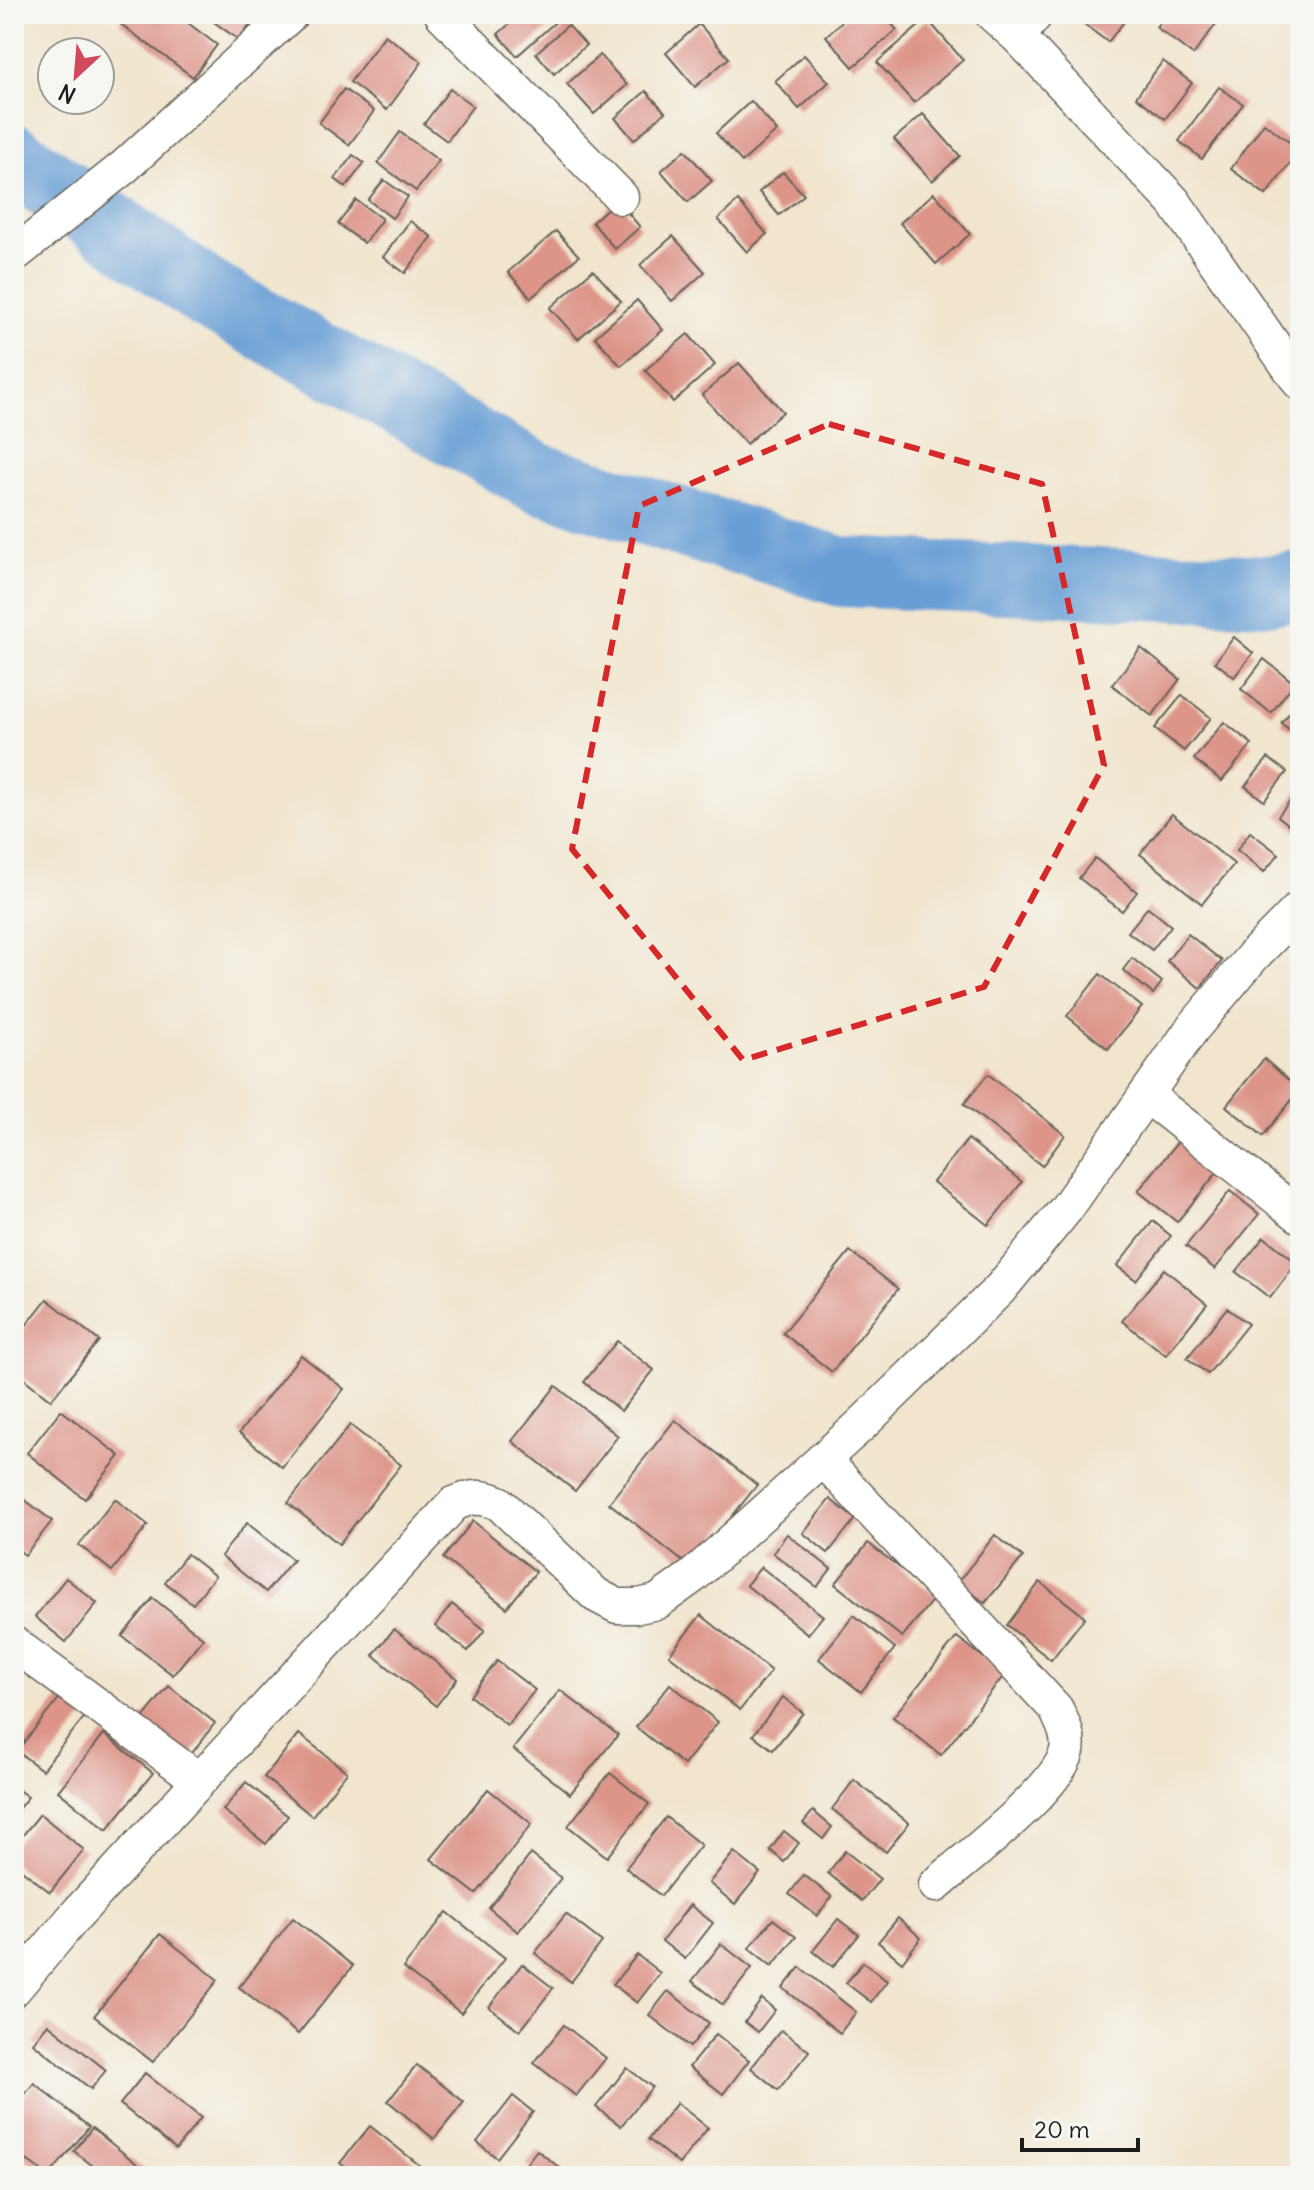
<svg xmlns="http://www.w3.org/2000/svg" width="1314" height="2190" font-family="Delius,sans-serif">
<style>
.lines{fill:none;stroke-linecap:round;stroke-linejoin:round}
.river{stroke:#689ed5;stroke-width:70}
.building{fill:#dd9489}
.minor-casing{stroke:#67625a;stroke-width:37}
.minor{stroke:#fff;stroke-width:34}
.marked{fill:none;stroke:#d62828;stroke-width:6;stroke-dasharray:16 10;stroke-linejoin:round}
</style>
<rect width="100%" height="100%" fill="#f6f6f2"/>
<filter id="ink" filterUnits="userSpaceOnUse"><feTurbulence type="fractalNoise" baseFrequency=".0125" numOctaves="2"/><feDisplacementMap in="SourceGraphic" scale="16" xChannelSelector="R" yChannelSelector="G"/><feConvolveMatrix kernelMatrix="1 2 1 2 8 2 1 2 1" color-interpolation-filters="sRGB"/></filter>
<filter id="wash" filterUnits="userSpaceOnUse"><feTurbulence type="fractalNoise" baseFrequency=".006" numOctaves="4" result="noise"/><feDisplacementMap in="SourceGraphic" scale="32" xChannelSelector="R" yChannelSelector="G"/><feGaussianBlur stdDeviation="1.8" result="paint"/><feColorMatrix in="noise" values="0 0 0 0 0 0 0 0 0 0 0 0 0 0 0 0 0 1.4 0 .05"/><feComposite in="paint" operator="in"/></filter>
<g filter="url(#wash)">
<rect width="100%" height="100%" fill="#f1e5cd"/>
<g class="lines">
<polyline class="river" points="14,159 209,295 538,478 842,572 1266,590 1300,586"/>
</g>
<g id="blocks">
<g class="building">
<polygon points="126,14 176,14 217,45 193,77 119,23"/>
<polygon points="203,14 258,14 239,40"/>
<polygon points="521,14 561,14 562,16 517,56 498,34"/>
<polygon points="850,14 883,14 897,30 853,67 826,36"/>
<polygon points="1070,14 1130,14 1108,42"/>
<polygon points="1166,14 1203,14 1216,24 1193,55 1156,27"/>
<polygon points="927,19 963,60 914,103 877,62"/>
<polygon points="699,24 729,58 695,87 666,53"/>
<polygon points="568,25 586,45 554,74 536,53"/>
<polygon points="385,35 422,62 387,110 350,82"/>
<polygon points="600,55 627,85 594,114 567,84"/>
<polygon points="804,55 829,82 799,109 775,81"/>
<polygon points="1163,61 1192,83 1165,119 1136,97"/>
<polygon points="1219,87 1243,104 1202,159 1179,141"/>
<polygon points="344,89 374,111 349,145 319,123"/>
<polygon points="450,89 473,106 447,141 424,124"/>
<polygon points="646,91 665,112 634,140 615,118"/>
<polygon points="751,101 777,131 742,162 716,133"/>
<polygon points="923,114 960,156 932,181 894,139"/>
<polygon points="1264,123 1300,150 1266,195 1231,169"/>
<polygon points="400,132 439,161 416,191 378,163"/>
<polygon points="685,150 712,181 688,202 661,171"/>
<polygon points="353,155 364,163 346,187 335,179"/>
<polygon points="783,172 804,195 779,215 759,192"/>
<polygon points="384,180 408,197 392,218 368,200"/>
<polygon points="934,193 970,234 936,264 900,223"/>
<polygon points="356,200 382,219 364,243 338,224"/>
<polygon points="617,200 640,227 615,249 592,222"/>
<polygon points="738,201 767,234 747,252 718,219"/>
<polygon points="410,221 432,237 405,273 383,257"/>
<polygon points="556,231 579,256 531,298 508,272"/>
<polygon points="673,236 705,272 672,301 640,265"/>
<polygon points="593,270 621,301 578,339 550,308"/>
<polygon points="637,300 663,330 621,366 595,337"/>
<polygon points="688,334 715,365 673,402 645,370"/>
<polygon points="739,363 783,412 746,444 702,395"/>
<polygon points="1234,637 1253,653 1234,677 1215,662"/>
<polygon points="1141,648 1180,679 1152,716 1112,685"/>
<polygon points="1264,659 1294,683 1271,713 1241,689"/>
<polygon points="1182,695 1211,718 1184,751 1155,728"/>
<polygon points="1300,700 1300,718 1290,730 1281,723"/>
<polygon points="1224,722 1252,744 1222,781 1194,759"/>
<polygon points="1268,758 1287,772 1264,801 1245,786"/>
<polygon points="1300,788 1300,834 1278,816"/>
<polygon points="1172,814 1234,864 1202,904 1140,854"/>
<polygon points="1250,832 1279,854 1264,872 1237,850"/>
<polygon points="1095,858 1137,892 1122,911 1079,878"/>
<polygon points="1148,907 1171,926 1152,950 1128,932"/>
<polygon points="1188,934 1222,961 1200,988 1167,961"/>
<polygon points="1132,958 1162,982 1153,994 1123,970"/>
<polygon points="1100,974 1142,1007 1108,1049 1067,1016"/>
<polygon points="1264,1059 1300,1090 1263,1136 1226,1106"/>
<polygon points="988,1074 1065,1135 1042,1166 964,1104"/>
<polygon points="1181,1138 1220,1169 1177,1222 1138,1191"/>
<polygon points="968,1139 1022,1182 988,1225 933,1182"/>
<polygon points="1230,1191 1259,1214 1215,1269 1186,1246"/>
<polygon points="1153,1221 1171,1236 1136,1280 1117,1266"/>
<polygon points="1264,1237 1297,1263 1270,1298 1236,1272"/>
<polygon points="850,1251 898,1289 832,1372 783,1333"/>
<polygon points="1164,1269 1207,1304 1166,1355 1122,1321"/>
<polygon points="47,1299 99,1341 51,1400 14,1371 14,1341"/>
<polygon points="1227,1308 1248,1324 1208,1374 1187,1358"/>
<polygon points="617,1341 654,1370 621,1411 584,1382"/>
<polygon points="301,1355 344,1389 282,1467 239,1433"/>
<polygon points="556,1386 618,1436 575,1491 512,1441"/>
<polygon points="61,1410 120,1456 85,1499 27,1453"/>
<polygon points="675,1420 757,1485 691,1568 609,1503"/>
<polygon points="350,1425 401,1465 339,1544 288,1503"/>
<polygon points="20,1496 52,1521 25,1555 14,1547 14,1503"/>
<polygon points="115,1499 148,1525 112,1571 79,1545"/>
<polygon points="830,1499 855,1519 828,1553 803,1533"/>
<polygon points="473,1521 536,1572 507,1608 443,1558"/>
<polygon points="247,1523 293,1560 266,1592 221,1556"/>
<polygon points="787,1534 831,1569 817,1587 773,1553"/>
<polygon points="995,1535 1023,1557 985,1603 958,1582"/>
<polygon points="868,1543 936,1596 902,1637 835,1584"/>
<polygon points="187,1554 215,1576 193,1604 165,1582"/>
<polygon points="761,1567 823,1616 808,1634 746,1585"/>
<polygon points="66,1578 97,1603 66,1642 35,1617"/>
<polygon points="1040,1582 1085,1617 1051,1660 1007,1625"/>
<polygon points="153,1598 203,1638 173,1675 122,1636"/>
<polygon points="452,1604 485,1630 468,1651 435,1626"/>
<polygon points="701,1615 771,1671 740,1710 669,1655"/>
<polygon points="854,1615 895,1648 861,1692 819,1659"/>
<polygon points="394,1629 457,1679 436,1706 373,1655"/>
<polygon points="957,1637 1005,1674 941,1755 893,1717"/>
<polygon points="497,1661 535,1690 507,1725 470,1696"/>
<polygon points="670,1684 718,1722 684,1765 636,1727"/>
<polygon points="169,1686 215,1723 186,1761 138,1724"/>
<polygon points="560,1690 618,1735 570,1794 513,1749"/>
<polygon points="61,1696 86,1715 42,1770 17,1751"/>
<polygon points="783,1697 803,1713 773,1750 753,1735"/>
<polygon points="104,1734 153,1773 107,1830 58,1791"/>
<polygon points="299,1734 347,1772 312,1816 264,1777"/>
<polygon points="610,1773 649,1804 607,1857 568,1826"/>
<polygon points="854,1780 909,1823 886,1852 832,1809"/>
<polygon points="246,1782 288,1816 266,1844 223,1810"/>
<polygon points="14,1787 28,1797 14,1814"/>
<polygon points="488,1789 532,1824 476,1894 431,1859"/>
<polygon points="813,1811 832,1827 823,1839 803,1823"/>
<polygon points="40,1814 84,1850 50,1892 14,1864 14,1846"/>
<polygon points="666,1817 701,1845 661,1896 626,1868"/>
<polygon points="784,1831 799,1843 784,1862 770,1850"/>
<polygon points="845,1851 880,1879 862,1901 828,1873"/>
<polygon points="734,1852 760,1873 735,1904 709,1883"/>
<polygon points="531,1854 561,1878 518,1932 489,1908"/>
<polygon points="804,1875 832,1897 817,1916 789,1894"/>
<polygon points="690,1905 713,1923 685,1959 662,1941"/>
<polygon points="447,1912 505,1958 461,2013 403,1968"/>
<polygon points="566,1914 602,1942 571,1982 535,1953"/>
<polygon points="293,1918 353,1966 298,2034 239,1987"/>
<polygon points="898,1918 921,1938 902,1962 878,1942"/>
<polygon points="773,1919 796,1937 772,1966 749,1948"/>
<polygon points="838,1919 859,1935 833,1967 813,1951"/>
<polygon points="160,1934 218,1980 153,2062 94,2016"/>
<polygon points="721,1944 752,1968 723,2005 692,1981"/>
<polygon points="637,1955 660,1973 637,2003 613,1984"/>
<polygon points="863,1962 887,1981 871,2002 846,1983"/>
<polygon points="522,1964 553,1988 520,2031 489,2007"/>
<polygon points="800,1967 856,2012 840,2033 783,1988"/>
<polygon points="668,1991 709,2023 690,2047 649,2015"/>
<polygon points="762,1999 775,2010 758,2032 745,2022"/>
<polygon points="48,2024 106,2070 91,2089 33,2043"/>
<polygon points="564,2025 606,2058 576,2096 534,2063"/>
<polygon points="781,2030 809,2051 778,2090 751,2068"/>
<polygon points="716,2034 749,2060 723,2094 689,2067"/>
<polygon points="417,2065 464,2102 434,2139 388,2101"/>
<polygon points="627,2068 652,2087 621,2126 596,2107"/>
<polygon points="145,2073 201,2118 176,2149 120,2104"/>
<polygon points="34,2083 89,2127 49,2176 14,2151 14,2108"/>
<polygon points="513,2096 533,2112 497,2158 477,2142"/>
<polygon points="677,2103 708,2128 679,2164 648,2139"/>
<polygon points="370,2126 419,2165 411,2176 356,2176 340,2163"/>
<polygon points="92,2128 152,2176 106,2176 74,2151"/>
<polygon points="537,2150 565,2172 562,2176 542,2176 526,2164"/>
</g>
</g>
</g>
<g filter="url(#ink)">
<use href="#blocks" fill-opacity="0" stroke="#67625a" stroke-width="2"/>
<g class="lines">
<defs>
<g id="minor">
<polyline points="442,14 621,197"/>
<polyline points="992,14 1018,37 1174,202 1300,383"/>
<polyline points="1018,37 1036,14"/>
<polyline points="14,255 124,167 291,14"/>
<polyline points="1146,1095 1300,1216"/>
<path d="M823,1459L1056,1709C1062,1722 1070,1736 1067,1751C1058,1789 967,1857 936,1885"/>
<polyline points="14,1644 199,1780"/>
<path d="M14,1989L75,1916L454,1504C471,1496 482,1496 499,1503L596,1595L617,1606H638L657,1602L693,1576L861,1425L1000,1289L1066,1209L1192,1029L1253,956L1300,908"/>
</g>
</defs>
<use href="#minor" class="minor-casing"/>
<use href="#minor" class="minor"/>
</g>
</g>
<path class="marked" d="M829,424L1042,484L1104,765L984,987L743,1060L572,849L639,506Z"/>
<rect width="1314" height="2190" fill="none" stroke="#f6f6f2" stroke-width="48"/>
<g transform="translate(76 76) rotate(206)"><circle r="38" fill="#f6f6f2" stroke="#9f9f9c" stroke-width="2"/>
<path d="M0-6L14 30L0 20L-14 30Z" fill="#d1495b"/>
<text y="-12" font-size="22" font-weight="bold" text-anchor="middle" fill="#1c1c1c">N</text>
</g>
<path d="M1022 2138v12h116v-12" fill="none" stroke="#1c1c1c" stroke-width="4"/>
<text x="1034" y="2138" font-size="24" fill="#1c1c1c" stroke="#f6f6f2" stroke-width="6" paint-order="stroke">20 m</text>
</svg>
